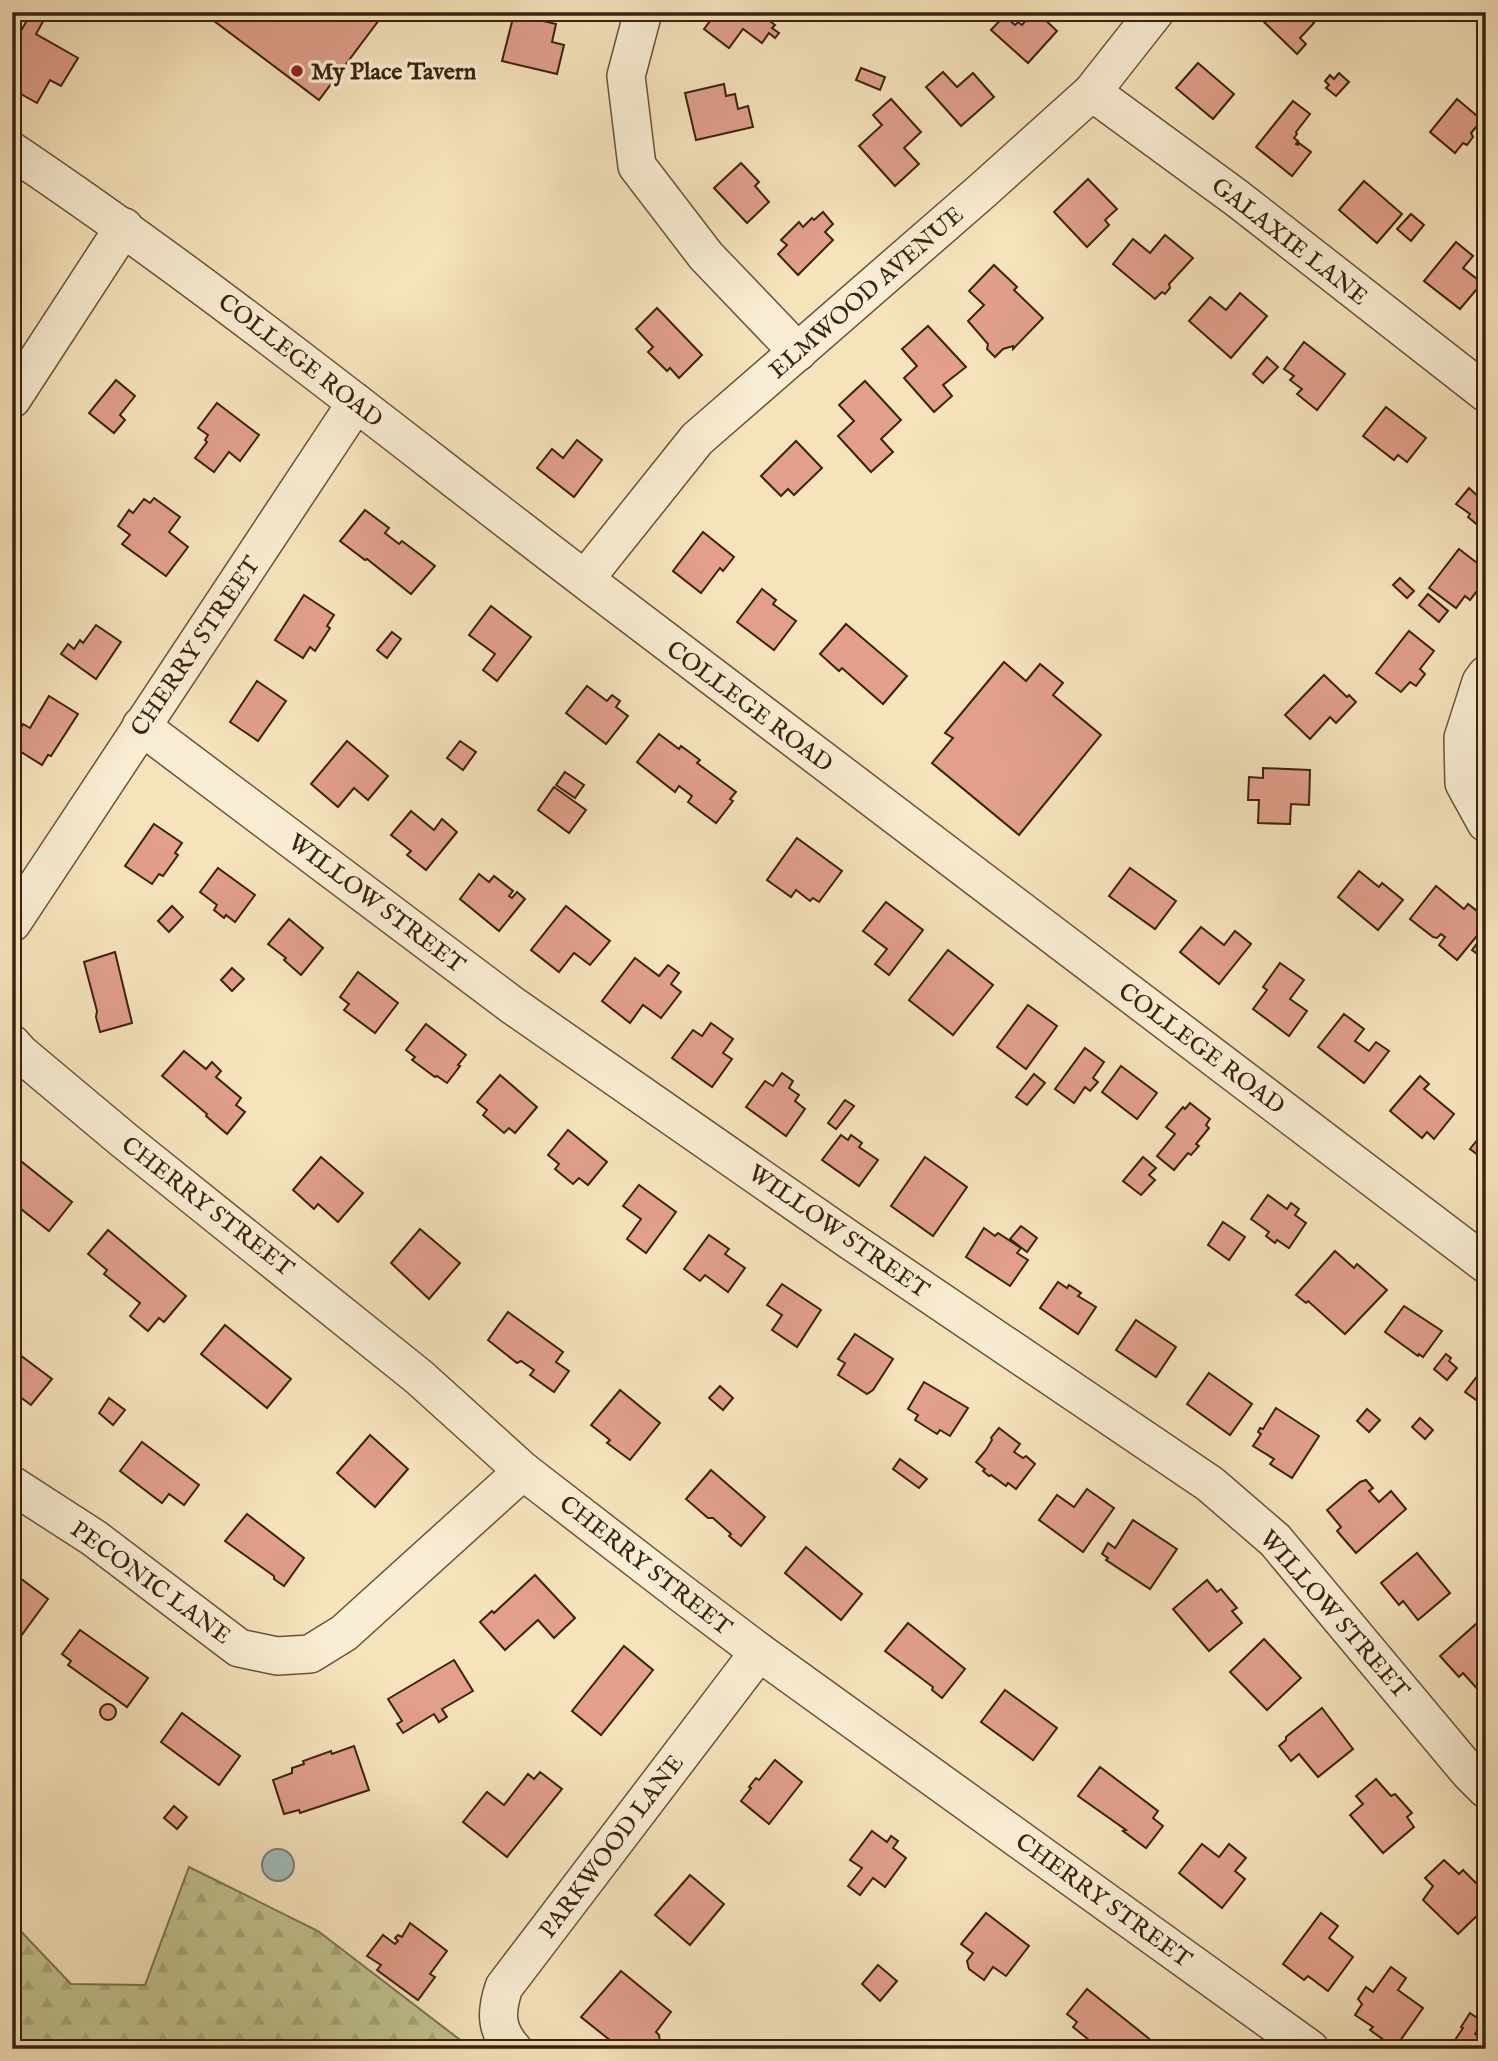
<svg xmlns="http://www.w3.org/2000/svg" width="1498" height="2061" font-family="'IM FELL English',serif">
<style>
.forest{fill:url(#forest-firs);stroke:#7d724f;stroke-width:2}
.water{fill:#a0bcba;stroke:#777e76;stroke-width:2}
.building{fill:#e19f8c;stroke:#3a2210;stroke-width:2}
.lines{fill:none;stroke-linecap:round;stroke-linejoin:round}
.minor-casing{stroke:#69523b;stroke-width:40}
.minor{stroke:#f9edd3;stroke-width:37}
.poi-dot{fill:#8f2418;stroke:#f9edd3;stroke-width:2.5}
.labels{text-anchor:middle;stroke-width:7;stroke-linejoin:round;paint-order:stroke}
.poi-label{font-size:24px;font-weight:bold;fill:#3a2210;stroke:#f9edd3;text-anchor:start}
.street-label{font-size:24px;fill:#3a2210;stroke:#f9edd3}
</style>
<defs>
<pattern id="forest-firs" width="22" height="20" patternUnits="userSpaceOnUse" patternTransform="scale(1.75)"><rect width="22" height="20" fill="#c0c38e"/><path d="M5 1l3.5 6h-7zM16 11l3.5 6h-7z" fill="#a6a779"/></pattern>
</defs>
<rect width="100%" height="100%" fill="#f6e3bc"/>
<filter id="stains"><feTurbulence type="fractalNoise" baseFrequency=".00286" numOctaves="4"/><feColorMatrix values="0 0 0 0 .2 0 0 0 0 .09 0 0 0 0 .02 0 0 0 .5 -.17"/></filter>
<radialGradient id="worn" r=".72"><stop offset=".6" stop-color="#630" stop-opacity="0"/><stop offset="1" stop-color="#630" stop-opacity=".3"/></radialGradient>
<polygon class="forest" points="189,1867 318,1931 472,2049 12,2049 12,1922 71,1984 145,1985"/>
<circle class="water" cx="278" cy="1865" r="16"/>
<g class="building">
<polygon points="32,12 40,12 46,16 36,34 78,58 61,86 50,80 37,103 12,89 12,46"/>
<polygon points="202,12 376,12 382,16 319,100"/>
<polygon points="717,12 758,12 775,25 772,28 779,33 775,38 769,33 762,43 743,29 729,48 704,29"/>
<polygon points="1033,12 1037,12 1057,31 1028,63 991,30 1004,16 1015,25 1018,22 1022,25"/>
<polygon points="1267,12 1303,12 1314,23 1300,38 1306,44 1297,54 1263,21 1269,14"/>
<polygon points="514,14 556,24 552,42 564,45 557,74 502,61"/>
<polygon points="1198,63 1234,94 1213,119 1176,88"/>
<polygon points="861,68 885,77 880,90 856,80"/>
<polygon points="943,72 957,87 973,73 994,97 961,126 926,87"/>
<polygon points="1339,73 1349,82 1336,96 1326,88 1329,85 1325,81 1330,75 1334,79"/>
<polygon points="724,84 726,96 735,94 738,109 748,106 753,127 696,140 685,93"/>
<polygon points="891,99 921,132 904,148 919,164 895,186 859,146 882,125 873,115"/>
<polygon points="1457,99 1482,120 1471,133 1473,137 1467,145 1463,143 1455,153 1430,132"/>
<polygon points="1293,101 1310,114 1296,132 1297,134 1294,138 1298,141 1296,144 1298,145 1299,143 1311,152 1292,176 1256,147"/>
<polygon points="741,163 759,182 755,186 769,202 747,223 714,188"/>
<polygon points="1088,179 1117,209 1105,220 1109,225 1087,247 1054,212"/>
<polygon points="1364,181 1402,214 1377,243 1339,210"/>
<polygon points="823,212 833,224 825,232 833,240 798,275 778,254 787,245 781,240 799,222 803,227 812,218 814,220"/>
<polygon points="1411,214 1424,225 1411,241 1397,229"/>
<polygon points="1165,235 1193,258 1169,284 1170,288 1165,294 1162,292 1155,299 1113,264 1133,239 1150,253"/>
<polygon points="1456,242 1473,256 1463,268 1482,283 1460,309 1424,281"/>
<polygon points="994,265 1017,287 1014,290 1043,318 1013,349 1013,346 1003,349 995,357 987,349 988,344 968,321 984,305 969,291"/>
<polygon points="1240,293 1267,316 1231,358 1189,321 1210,297 1226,310"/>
<polygon points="657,308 702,355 679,378 670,368 667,371 648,352 653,347 636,329"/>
<polygon points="928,326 966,367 943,385 952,396 934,412 904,378 917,366 902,349"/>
<polygon points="1304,342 1345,374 1317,410 1297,394 1302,389 1290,380 1294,376 1284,369"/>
<polygon points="1267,357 1278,367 1263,383 1253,374"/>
<polygon points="116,380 135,396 120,415 125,420 114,433 89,413"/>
<polygon points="865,381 901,420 881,439 893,452 871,472 838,436 854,421 839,405"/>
<polygon points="217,403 259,435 240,461 229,452 214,472 195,458 207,442 205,440 208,435 198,428"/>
<polygon points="1386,407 1426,438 1407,462 1398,455 1394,460 1363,436"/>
<polygon points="577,440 602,460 574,497 537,468 552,449 563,458"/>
<polygon points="796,441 822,468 794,495 788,489 781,496 761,476"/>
<polygon points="1469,488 1482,500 1486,495 1486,532 1468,517 1470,514 1456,504"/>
<polygon points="154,498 180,517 169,532 188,547 166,576 122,544 130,535 118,526 129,510 133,513 144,499 150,503"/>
<polygon points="365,510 389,528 385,533 399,544 402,541 435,566 411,594 367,559 365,560 340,541"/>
<polygon points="703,532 734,557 723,571 720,568 701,593 673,571"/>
<polygon points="1459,549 1481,566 1483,564 1486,566 1486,583 1483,583 1470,600 1465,596 1456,608 1429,588"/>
<polygon points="1400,578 1414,591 1407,598 1393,585"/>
<polygon points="762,589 776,600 773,604 796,621 774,650 737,622"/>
<polygon points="1428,594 1448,611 1439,622 1419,605"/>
<polygon points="304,595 334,615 327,626 330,628 315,651 310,647 303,658 275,640"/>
<polygon points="491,606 531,637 497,681 483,670 495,654 469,635"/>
<polygon points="846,624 907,676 883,704 842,668 839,671 820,654"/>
<polygon points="96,625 121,642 96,679 61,654 68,644 74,649 80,640 83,643"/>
<polygon points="1409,631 1434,651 1420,669 1425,674 1416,686 1410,682 1401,692 1376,673"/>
<polygon points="392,632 401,639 387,658 377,650"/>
<polygon points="1004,662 1026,681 1040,664 1063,683 1053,695 1101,735 1019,835 932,763 953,738 945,733"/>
<polygon points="1324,675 1347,697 1349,695 1356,702 1336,723 1330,717 1310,739 1285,715"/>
<polygon points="257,681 286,701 258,741 230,722"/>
<polygon points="587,686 607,701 612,695 620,701 616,707 628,716 606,744 566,713"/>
<polygon points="49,696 78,714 51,756 48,755 42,765 13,747 19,737 16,736 23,724 30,728"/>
<polygon points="659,734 679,749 681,746 700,760 697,763 736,792 730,799 733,801 716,823 688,802 692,796 679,786 675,792 637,762"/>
<polygon points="347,741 388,776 368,800 354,788 338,807 311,784"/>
<polygon points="460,741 476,752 463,770 447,758"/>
<polygon points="1263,768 1310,770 1309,805 1291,804 1290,824 1258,823 1259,800 1248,800 1249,777 1263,778"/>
<polygon points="565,772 584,785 575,798 556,785"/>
<polygon points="554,787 586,810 569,833 538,810"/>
<polygon points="411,811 434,830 442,819 457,832 426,870 407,855 411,851 391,835"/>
<polygon points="154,824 182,843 175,853 178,855 163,876 159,874 152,884 125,866"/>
<polygon points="797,838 842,871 819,902 813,898 810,901 796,890 791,897 767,880"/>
<polygon points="218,868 255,895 235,922 226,915 224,918 214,910 217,905 200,892"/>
<polygon points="1130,868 1176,901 1155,929 1109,896"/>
<polygon points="1359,871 1379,887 1382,883 1403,900 1378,930 1338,897"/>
<polygon points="479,874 489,882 494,876 513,891 509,896 512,898 517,892 525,899 499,931 460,899"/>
<polygon points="1436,886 1464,909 1468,904 1486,918 1486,925 1457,960 1439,945 1445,937 1441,934 1437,938 1433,937 1410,919"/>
<polygon points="886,902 923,930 889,975 875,964 887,949 863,931"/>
<polygon points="172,906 183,917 169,932 158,921"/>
<polygon points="566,906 610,941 590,965 574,953 559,972 531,950"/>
<polygon points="289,919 323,948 301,975 284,960 286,958 268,944"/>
<polygon points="1201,927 1224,945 1235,931 1251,944 1219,984 1180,952"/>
<polygon points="1484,934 1486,936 1486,949 1480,956 1472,950"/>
<polygon points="948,950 993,985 953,1035 909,1000"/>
<polygon points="115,952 132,1023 100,1032 96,1017 97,1011 84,962"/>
<polygon points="635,958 659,976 668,965 679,973 671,984 681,992 661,1018 643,1005 630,1023 602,1001"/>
<polygon points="1280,963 1304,980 1290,999 1307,1011 1289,1036 1253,1009 1267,990 1263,987"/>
<polygon points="232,968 244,979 232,991 221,980"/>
<polygon points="358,972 398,1003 375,1033 344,1010 349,1004 340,997"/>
<polygon points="1028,1005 1057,1026 1026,1069 997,1047"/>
<polygon points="1344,1014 1364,1029 1355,1041 1369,1051 1376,1042 1389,1051 1364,1083 1318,1047"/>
<polygon points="711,1023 733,1039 723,1053 732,1059 712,1087 672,1058 693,1030 702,1036"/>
<polygon points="426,1024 466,1055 458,1065 460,1066 447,1083 437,1076 435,1077 412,1060 415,1057 406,1050"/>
<polygon points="1085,1048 1104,1062 1093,1078 1098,1082 1090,1091 1085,1087 1074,1103 1055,1089"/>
<polygon points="184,1051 206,1069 212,1062 221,1071 216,1077 241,1098 236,1105 245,1112 227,1134 206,1116 207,1114 162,1076"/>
<polygon points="1121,1066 1157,1093 1137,1119 1102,1092"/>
<polygon points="782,1073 793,1081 789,1088 799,1095 795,1101 805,1109 786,1136 746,1107 765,1081 773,1086"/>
<polygon points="1034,1074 1045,1083 1027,1105 1016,1097"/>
<polygon points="500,1075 537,1107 515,1133 509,1128 504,1133 483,1115 487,1110 477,1102"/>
<polygon points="1420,1076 1429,1084 1424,1089 1454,1114 1434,1139 1427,1132 1422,1138 1390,1111"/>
<polygon points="845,1100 854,1106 836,1129 828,1123"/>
<polygon points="1190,1103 1210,1119 1206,1125 1209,1128 1196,1144 1199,1146 1191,1155 1188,1153 1174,1170 1157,1156 1175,1134 1166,1127 1183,1107 1185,1109"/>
<polygon points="1486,1129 1486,1161 1470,1149"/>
<polygon points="568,1130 607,1162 588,1185 579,1178 573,1184 555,1169 559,1164 548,1155"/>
<polygon points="841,1135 848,1140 851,1135 862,1143 859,1147 878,1160 859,1186 822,1160"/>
<polygon points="12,1154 72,1202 49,1231 12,1202"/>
<polygon points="321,1157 363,1193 338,1222 318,1204 314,1209 293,1190"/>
<polygon points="925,1157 967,1187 933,1236 891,1206"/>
<polygon points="1143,1157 1156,1168 1149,1175 1155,1180 1141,1195 1123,1181"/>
<polygon points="1486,1165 1486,1182 1478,1176"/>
<polygon points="639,1185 676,1212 646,1253 627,1239 641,1219 623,1206"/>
<polygon points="1268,1195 1287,1209 1291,1203 1299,1209 1295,1215 1306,1223 1289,1248 1277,1240 1275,1243 1266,1236 1269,1232 1251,1219"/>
<polygon points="1223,1222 1245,1237 1229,1260 1208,1245"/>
<polygon points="1021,1226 1037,1238 1027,1252 1010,1239"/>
<polygon points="984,1228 995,1236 998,1233 1021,1248 1017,1253 1028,1260 1010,1286 966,1257"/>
<polygon points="420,1229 460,1263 429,1299 391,1263"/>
<polygon points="108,1230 186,1296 164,1322 159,1318 148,1331 130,1316 140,1303 104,1274 107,1270 88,1254"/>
<polygon points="709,1235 729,1249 725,1254 745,1268 728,1292 705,1275 700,1281 684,1269"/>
<polygon points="1335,1251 1354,1268 1357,1264 1387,1290 1345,1334 1308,1301 1306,1303 1296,1295"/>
<polygon points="1058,1282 1067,1288 1069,1285 1081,1293 1078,1296 1096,1307 1078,1334 1040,1308"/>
<polygon points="782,1284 821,1310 797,1347 772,1330 782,1315 767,1305"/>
<polygon points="1404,1306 1442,1331 1423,1357 1419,1354 1418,1356 1385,1332"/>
<polygon points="508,1312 563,1352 556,1362 569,1371 554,1392 530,1375 534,1370 521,1361 517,1363 488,1340"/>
<polygon points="1136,1320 1176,1347 1156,1377 1116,1350"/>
<polygon points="225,1325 291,1379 267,1408 201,1354"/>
<polygon points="855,1334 893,1359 873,1390 867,1394 838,1375 845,1363 838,1359"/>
<polygon points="12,1349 52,1379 31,1405 12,1391"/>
<polygon points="1446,1354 1451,1358 1449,1361 1457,1368 1447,1380 1434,1369"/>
<polygon points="1485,1366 1486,1367 1486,1407 1465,1392"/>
<polygon points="1209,1373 1252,1404 1230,1435 1187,1404"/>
<polygon points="924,1382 968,1408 950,1436 940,1430 937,1434 915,1420 918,1415 908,1409"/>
<polygon points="720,1386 733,1398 723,1410 709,1398"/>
<polygon points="620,1390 660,1423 630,1460 607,1443 610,1440 591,1425"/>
<polygon points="109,1398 125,1410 113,1425 99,1413"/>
<polygon points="1276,1408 1319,1436 1292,1478 1270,1464 1274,1459 1253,1446 1261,1434 1258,1432 1260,1428 1263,1429"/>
<polygon points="1367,1409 1380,1420 1369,1432 1357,1421"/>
<polygon points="1420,1418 1433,1430 1425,1439 1412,1427"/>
<polygon points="999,1428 1020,1444 1014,1452 1023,1458 1026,1456 1035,1464 1016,1489 1008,1483 1006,1486 991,1475 989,1476 983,1471 985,1469 976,1462 986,1450 992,1440 991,1438"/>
<polygon points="370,1435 408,1469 375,1507 337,1473"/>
<polygon points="142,1442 199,1485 184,1505 169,1494 162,1503 120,1471"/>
<polygon points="900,1459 927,1479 919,1488 893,1469"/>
<polygon points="711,1470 765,1517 741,1546 729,1536 731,1534 713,1518 708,1518 686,1499"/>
<polygon points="1366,1480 1373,1488 1369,1491 1379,1502 1391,1491 1406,1509 1356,1553 1337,1531 1341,1527 1327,1510 1360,1482"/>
<polygon points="1087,1489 1114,1508 1083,1552 1039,1520 1057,1495 1074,1507"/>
<polygon points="247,1514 304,1558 284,1586 274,1579 274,1576 225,1541"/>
<polygon points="1133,1520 1177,1549 1150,1589 1106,1560 1108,1558 1102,1554 1108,1543 1115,1548"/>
<polygon points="806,1547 862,1594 841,1620 785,1573"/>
<polygon points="1417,1553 1450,1593 1418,1620 1403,1601 1399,1605 1381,1583"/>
<polygon points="12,1572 48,1599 21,1636 12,1629"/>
<polygon points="535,1575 575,1618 554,1638 538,1620 505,1650 480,1622 492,1611 494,1613"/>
<polygon points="1207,1580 1217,1592 1221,1589 1237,1608 1232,1611 1242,1623 1209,1651 1173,1609"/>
<polygon points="908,1623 965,1669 942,1698 932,1690 933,1687 885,1651"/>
<polygon points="1476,1624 1486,1635 1486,1686 1480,1692 1463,1673 1459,1677 1440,1656"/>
<polygon points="80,1630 148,1678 127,1707 68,1665 71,1661 62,1654"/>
<polygon points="1264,1639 1301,1678 1267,1710 1230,1672"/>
<polygon points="624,1646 653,1670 601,1735 572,1711"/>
<polygon points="454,1660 473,1691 442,1709 447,1717 439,1722 434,1714 403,1733 397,1724 402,1721 388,1699"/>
<polygon points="1005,1690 1057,1728 1033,1760 981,1722"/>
<circle cx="108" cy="1712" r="8"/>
<polygon points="1322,1708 1353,1749 1318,1777 1299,1754 1291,1761 1279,1746 1286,1740 1286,1737"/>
<polygon points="182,1713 240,1756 219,1785 161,1742"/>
<polygon points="354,1746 369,1790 300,1813 299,1810 284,1814 273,1780 292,1773 292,1768 304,1764 303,1761 331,1751 332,1754"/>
<polygon points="775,1760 802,1782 769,1824 741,1801 751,1788 749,1787 756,1778 759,1780"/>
<polygon points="1100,1767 1158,1811 1153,1818 1163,1826 1146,1848 1123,1831 1126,1830 1078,1796"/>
<polygon points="540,1772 562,1789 507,1857 463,1822 487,1792 504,1805 528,1774 534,1779"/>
<polygon points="1376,1779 1391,1796 1395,1794 1412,1813 1407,1817 1414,1827 1383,1853 1350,1815 1363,1804 1356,1796"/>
<polygon points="174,1806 187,1817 177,1829 164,1818"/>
<polygon points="872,1831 887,1842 891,1836 898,1841 893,1848 906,1858 885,1887 873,1878 860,1895 848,1886 862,1868 850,1860"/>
<polygon points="1202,1844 1219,1857 1229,1844 1246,1858 1235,1871 1245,1879 1222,1908 1179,1873"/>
<polygon points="1444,1860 1459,1874 1463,1870 1483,1890 1480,1893 1486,1899 1486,1907 1458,1934 1423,1900 1433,1886 1425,1878"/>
<polygon points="690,1875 724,1904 690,1945 655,1915"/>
<polygon points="986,1913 1029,1946 1006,1976 993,1967 984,1980 969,1969 967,1961 973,1953 961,1944"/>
<polygon points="1321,1913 1338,1926 1329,1938 1353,1957 1328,1991 1308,1976 1304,1980 1283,1964"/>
<polygon points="410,1923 447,1951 430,1974 435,1977 418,2000 377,1970 381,1965 367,1956 383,1935 395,1944 398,1941 395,1938 398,1935 402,1937"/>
<polygon points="878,1965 897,1981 880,2001 862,1984"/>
<polygon points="1391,1967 1406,1978 1398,1990 1423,2008 1395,2048 1370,2030 1373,2027 1355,2015 1362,2004 1358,1999 1366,1987 1373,1992"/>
<polygon points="621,1971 671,2012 656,2032 659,2035 660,2043 656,2049 621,2049 581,2017"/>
<polygon points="1087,1989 1157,2045 1153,2049 1100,2049 1073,2027 1077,2022 1067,2014"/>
<polygon points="1470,2013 1483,2022 1475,2034 1486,2041 1486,2049 1449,2049 1463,2028 1461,2027"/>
</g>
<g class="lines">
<defs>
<g id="minor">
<polyline points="643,12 626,76 637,166 706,256 798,352"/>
<polyline points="1092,92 1238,199 1486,393"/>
<path d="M12,151C213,286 399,438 592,585C889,812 1188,1037 1486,1264"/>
<polyline points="12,399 124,227"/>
<polyline points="585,579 697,439 982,191 1092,92 1155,12"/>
<polyline points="1486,675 1481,682 1463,738 1464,783 1486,823"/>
<polyline points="141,726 512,1005 851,1241 1210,1484 1275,1540 1469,1772 1486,1789"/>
<polyline points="12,923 356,403"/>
<polyline points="12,1044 20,1053 125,1141 419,1377 523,1471 681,1593 759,1652 1310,2049"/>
<polyline points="12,1485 94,1538 239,1648 277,1656 310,1654 344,1633 523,1471"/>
<path d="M513,2049C495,2029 496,2011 504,1987L759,1652"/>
</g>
</defs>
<use href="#minor" class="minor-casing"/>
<use href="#minor" class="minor"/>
</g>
<circle class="poi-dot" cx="297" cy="71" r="7"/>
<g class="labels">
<g class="poi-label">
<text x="311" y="79">My Place Tavern</text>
</g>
<g class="street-label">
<text transform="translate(1290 241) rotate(38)" y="8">GALAXIE LANE</text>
<text transform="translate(866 292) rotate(-41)" y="8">ELMWOOD AVENUE</text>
<text transform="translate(301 360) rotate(38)" y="8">COLLEGE ROAD</text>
<text transform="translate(195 646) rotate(-56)" y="8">CHERRY STREET</text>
<text transform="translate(750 706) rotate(37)" y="8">COLLEGE ROAD</text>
<text transform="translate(377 903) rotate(37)" y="8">WILLOW STREET</text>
<text transform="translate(1202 1048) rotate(37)" y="8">COLLEGE ROAD</text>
<text transform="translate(208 1206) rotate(38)" y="8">CHERRY STREET</text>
<text transform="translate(839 1231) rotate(35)" y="8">WILLOW STREET</text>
<text transform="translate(646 1565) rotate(38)" y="8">CHERRY STREET</text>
<text transform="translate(151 1582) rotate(36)" y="8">PECONIC LANE</text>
<text transform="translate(1335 1614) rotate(49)" y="8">WILLOW STREET</text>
<text transform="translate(611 1846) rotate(-53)" y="8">PARKWOOD LANE</text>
<text transform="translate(1104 1900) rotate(36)" y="8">CHERRY STREET</text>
</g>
</g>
<rect width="1498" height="2061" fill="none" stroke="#f6e3bc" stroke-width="42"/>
<rect x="14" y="14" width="1470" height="2033" fill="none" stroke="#3a2210" stroke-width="3.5"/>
<rect x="21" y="21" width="1456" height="2019" fill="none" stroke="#3a2210" stroke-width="2"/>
<rect width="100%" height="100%" filter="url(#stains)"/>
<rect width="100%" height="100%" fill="url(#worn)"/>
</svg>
